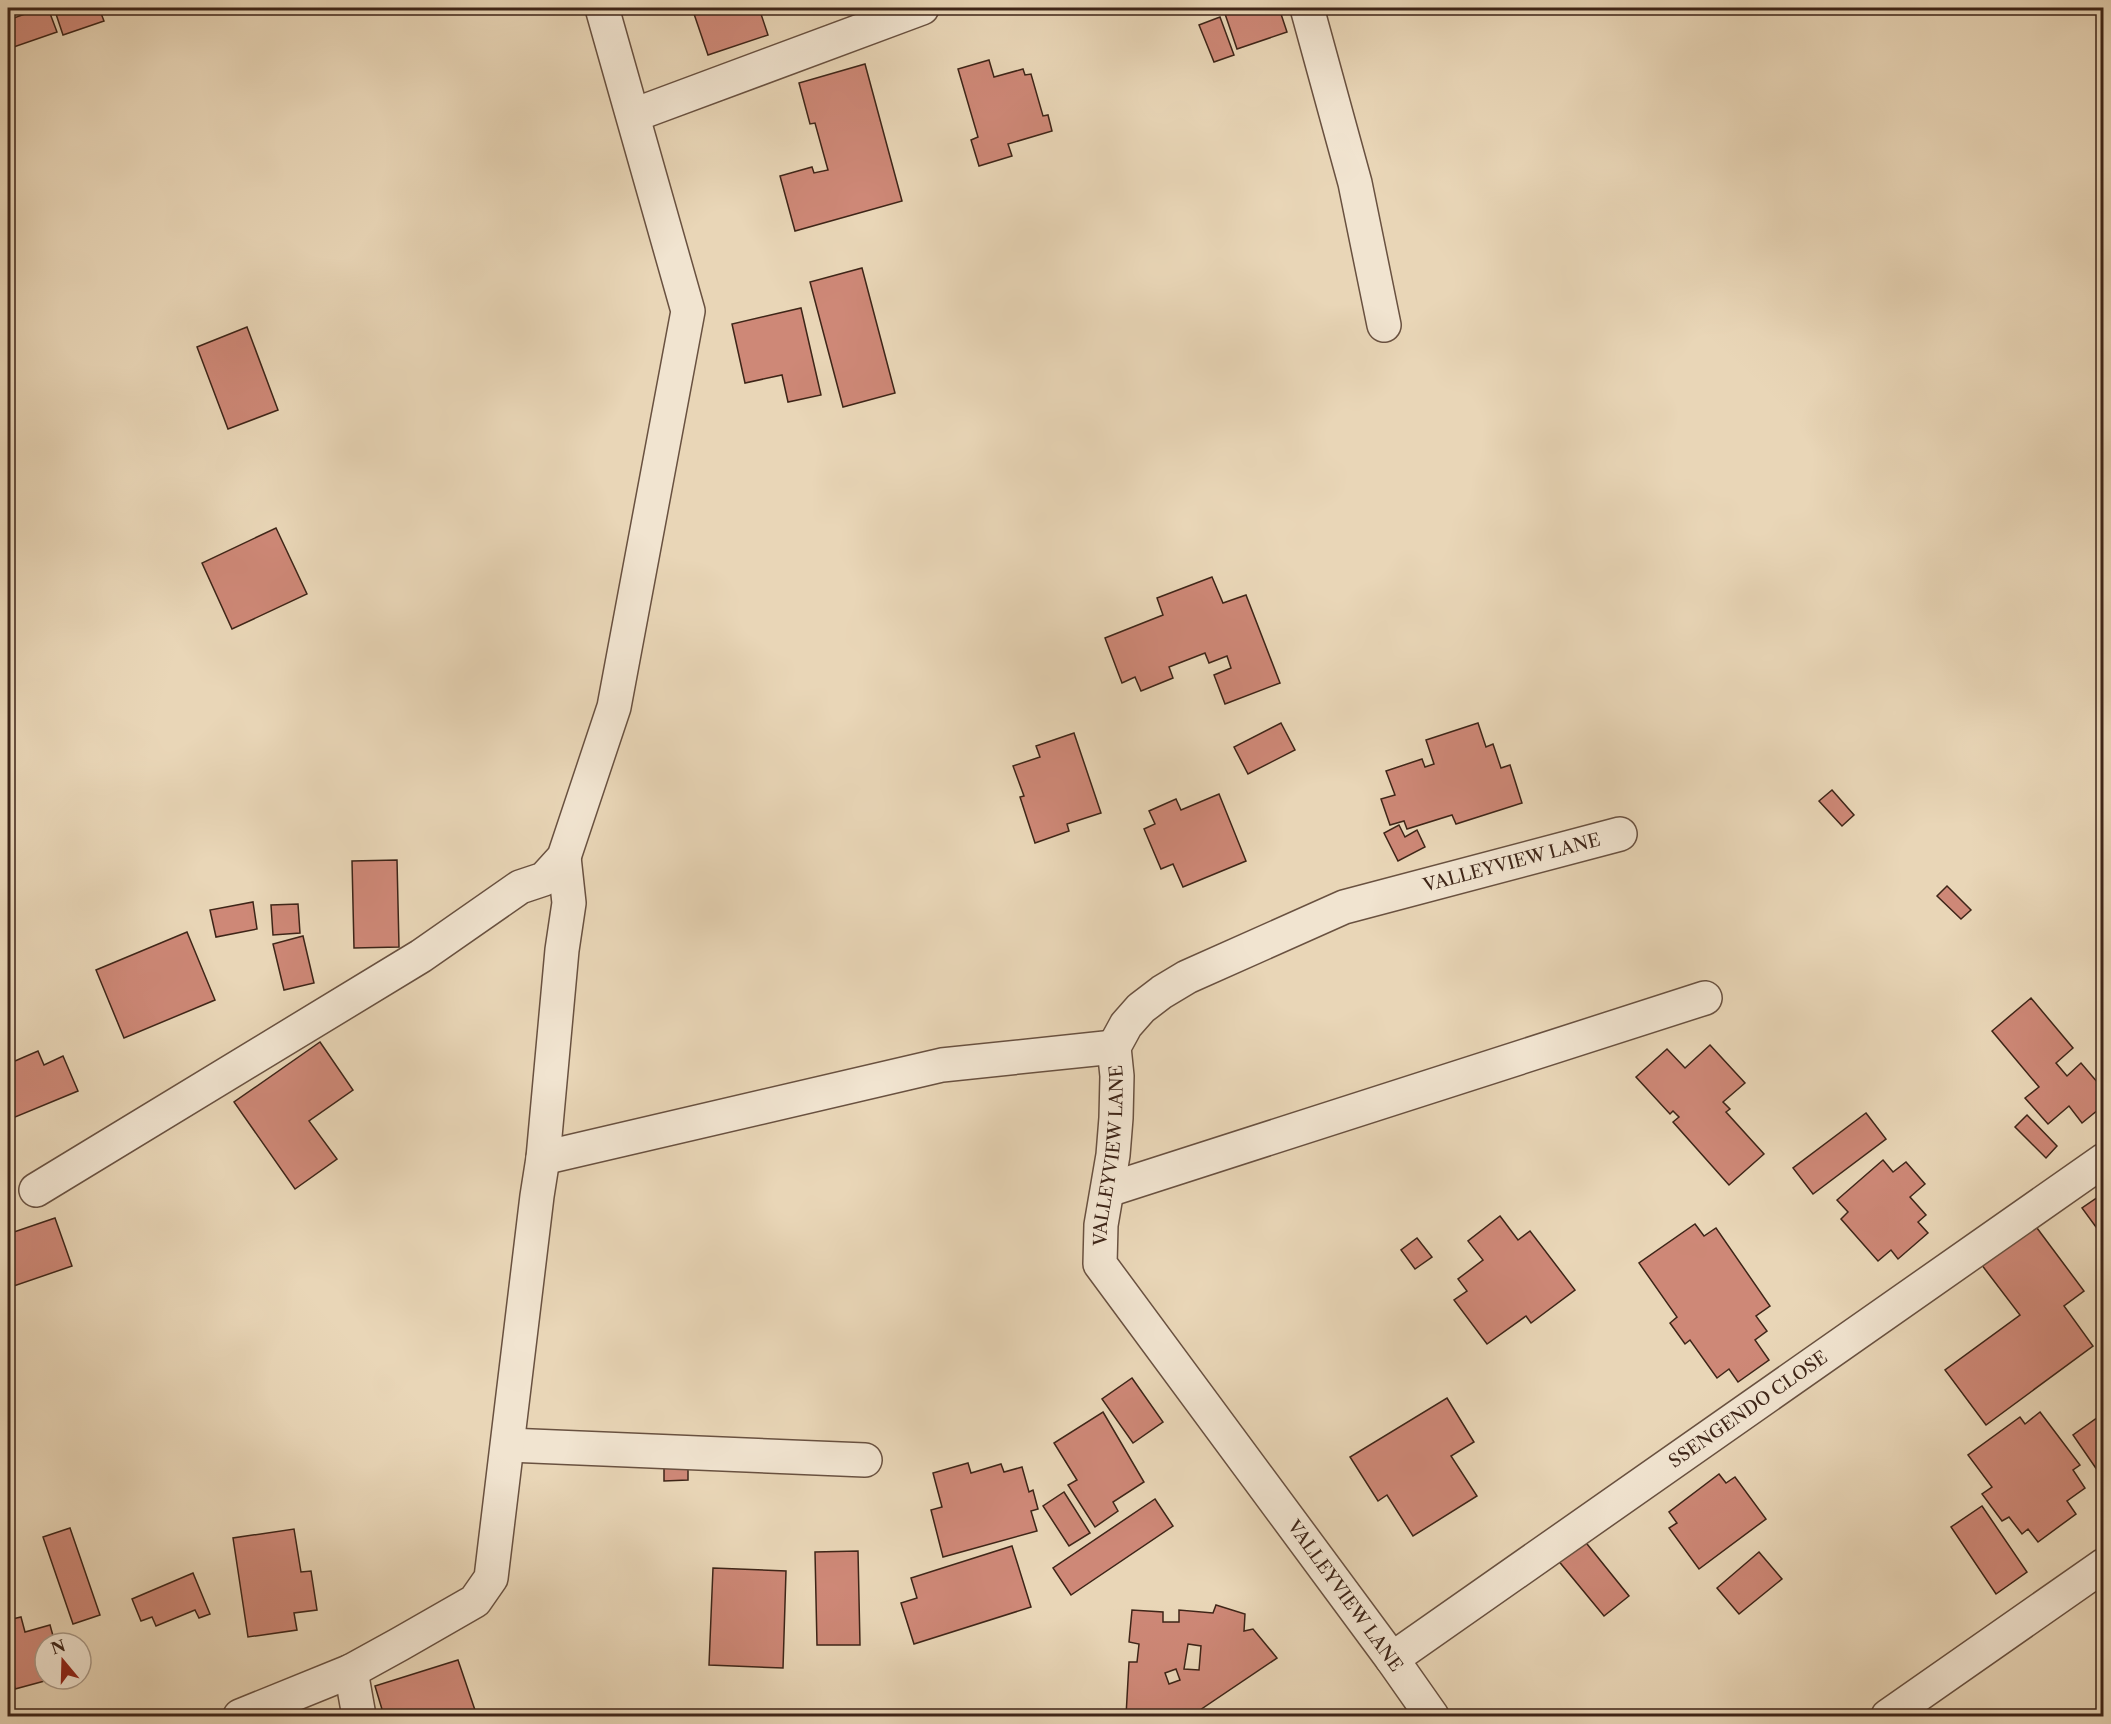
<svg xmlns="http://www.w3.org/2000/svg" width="2111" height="1724" font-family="'Libre Caslon Text',serif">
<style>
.building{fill:#ce8877;stroke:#3e2518;stroke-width:1.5;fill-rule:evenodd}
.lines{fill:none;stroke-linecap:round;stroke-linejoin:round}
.minor-casing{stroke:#695140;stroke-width:36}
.minor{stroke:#f1e4d0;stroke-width:33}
.labels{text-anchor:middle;stroke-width:4.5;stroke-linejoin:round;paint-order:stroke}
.street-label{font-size:18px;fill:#3e2518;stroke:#f1e4d0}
</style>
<rect width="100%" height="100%" fill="#e9d6b7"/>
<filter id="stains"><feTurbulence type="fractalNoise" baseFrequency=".00333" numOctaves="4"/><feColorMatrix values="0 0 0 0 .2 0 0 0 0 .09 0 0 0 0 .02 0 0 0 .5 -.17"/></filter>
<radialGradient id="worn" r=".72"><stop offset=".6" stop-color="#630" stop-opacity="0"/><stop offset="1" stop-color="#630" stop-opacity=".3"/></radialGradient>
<g class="building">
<polygon points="42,8 48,8 57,32 8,49 8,20"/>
<polygon points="54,8 99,8 104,21 63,35"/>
<polygon points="692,8 759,8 768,35 708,55"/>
<polygon points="1223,8 1279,8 1287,32 1237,49"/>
<polygon points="1220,17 1234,55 1214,62 1199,25"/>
<polygon points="989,60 994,77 1023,69 1025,75 1031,74 1043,116 1048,115 1052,131 1008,144 1012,156 979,166 971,140 978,137 958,69"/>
<polygon points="865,64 902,201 795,231 780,176 812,167 814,173 828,170 815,123 810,124 799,83"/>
<polygon points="862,268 895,393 843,407 810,282"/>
<polygon points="801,308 821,395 788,402 782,375 745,383 732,324"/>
<polygon points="247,327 278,410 228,429 197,347"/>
<polygon points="276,528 307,594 232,629 202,563"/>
<polygon points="1212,577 1223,603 1246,595 1280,683 1225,704 1214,675 1231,668 1227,656 1209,663 1205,653 1169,667 1173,678 1141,691 1135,677 1122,683 1105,638 1163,615 1157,598"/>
<polygon points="1281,723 1295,750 1248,774 1234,747"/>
<polygon points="1478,723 1486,747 1493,744 1501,768 1510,765 1522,803 1456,824 1452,815 1407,829 1404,821 1390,825 1381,799 1395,795 1386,771 1422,759 1425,767 1434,764 1426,740"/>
<polygon points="1074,733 1101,813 1067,824 1069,831 1035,843 1020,797 1024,796 1013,766 1040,757 1036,746"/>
<polygon points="1832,790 1854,815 1842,826 1819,801"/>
<polygon points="1219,794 1246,861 1183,887 1173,864 1161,869 1144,829 1155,824 1149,811 1176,799 1181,810"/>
<polygon points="1399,825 1405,837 1417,830 1425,847 1398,861 1384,833"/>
<polygon points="397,860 399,947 354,948 352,861"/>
<polygon points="1947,886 1971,910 1961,919 1937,896"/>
<polygon points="253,902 257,929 216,937 210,910"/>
<polygon points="298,904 300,933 273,935 271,905"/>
<polygon points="187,932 215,1000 124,1038 96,970"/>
<polygon points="303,936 314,983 284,990 273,944"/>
<polygon points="2031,998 2073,1048 2056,1063 2067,1076 2081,1063 2104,1090 2104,1105 2082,1123 2069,1106 2048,1124 2025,1098 2039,1087 1992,1031"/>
<polygon points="320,1042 353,1090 309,1121 337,1159 295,1189 234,1102"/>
<polygon points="1710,1045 1745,1083 1723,1102 1730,1109 1726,1112 1764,1154 1729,1185 1673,1122 1679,1117 1673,1111 1670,1114 1636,1077 1667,1049 1685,1068"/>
<polygon points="38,1051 44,1065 63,1056 78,1091 8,1120 8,1064"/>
<polygon points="1866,1113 1886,1139 1813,1194 1793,1168"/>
<polygon points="2027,1115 2057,1146 2046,1158 2015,1127"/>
<polygon points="1883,1160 1893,1172 1906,1162 1925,1184 1910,1197 1926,1215 1918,1222 1928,1233 1898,1259 1891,1250 1878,1261 1841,1219 1848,1212 1837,1200"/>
<polygon points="2104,1193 2104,1238 2082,1208"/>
<polygon points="1500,1216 1518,1240 1530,1231 1575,1290 1531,1323 1526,1316 1487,1344 1454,1300 1467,1291 1458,1279 1483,1260 1468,1241"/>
<polygon points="55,1218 72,1266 8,1288 8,1234"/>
<polygon points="1695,1224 1704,1236 1716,1228 1770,1306 1756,1316 1767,1331 1755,1340 1769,1360 1738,1382 1729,1369 1717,1378 1690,1340 1685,1344 1670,1323 1677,1317 1639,1263"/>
<polygon points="2034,1224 2084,1291 2064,1306 2093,1346 1986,1425 1945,1370 2020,1315 1981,1264"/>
<polygon points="1417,1238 1432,1257 1415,1269 1401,1250"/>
<polygon points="1132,1378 1163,1422 1133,1443 1102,1399"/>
<polygon points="1447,1398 1474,1442 1451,1456 1477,1496 1413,1536 1387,1495 1378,1501 1350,1457"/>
<polygon points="1103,1412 1144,1482 1113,1502 1118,1511 1095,1527 1068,1485 1077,1480 1054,1443"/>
<polygon points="2040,1412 2080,1465 2073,1470 2085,1488 2067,1501 2076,1514 2038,1542 2028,1529 2022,1534 2009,1517 2002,1521 1982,1494 1992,1487 1968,1455 2020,1417 2025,1424"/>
<polygon points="2101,1415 2104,1418 2104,1480 2073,1435"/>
<polygon points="688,1460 688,1480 664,1481 664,1461"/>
<polygon points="968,1463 971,1473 1001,1464 1004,1472 1022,1467 1029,1492 1033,1490 1038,1509 1031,1511 1037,1531 943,1557 931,1510 942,1507 933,1473"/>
<polygon points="1719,1474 1726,1483 1735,1477 1766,1519 1699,1569 1669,1528 1677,1523 1669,1512"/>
<polygon points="1064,1492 1090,1533 1069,1546 1043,1506"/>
<polygon points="1155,1499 1173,1526 1071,1595 1053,1568"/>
<polygon points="1982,1506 2027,1572 1996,1594 1951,1527"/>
<polygon points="70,1528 100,1615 73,1624 43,1537"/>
<polygon points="294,1529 301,1572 311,1571 317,1610 294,1613 297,1630 248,1637 233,1538"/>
<polygon points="1583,1539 1629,1596 1604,1616 1557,1559"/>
<polygon points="1012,1546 1031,1607 914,1644 901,1603 917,1598 911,1578"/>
<polygon points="858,1551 860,1645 817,1645 815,1552"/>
<polygon points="1759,1552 1782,1579 1739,1614 1717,1588"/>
<polygon points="713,1568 786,1571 783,1668 709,1665"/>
<polygon points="193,1573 210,1614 199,1618 195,1610 156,1626 152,1617 141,1621 132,1599"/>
<path d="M1216,1605L1245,1614L1244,1631L1253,1629L1277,1658L1191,1716H1126L1129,1662H1137L1139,1644L1129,1642L1132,1610L1163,1612V1622H1179V1610L1213,1613ZM1188,1644L1201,1646L1199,1670L1184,1669ZM1176,1669L1180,1680L1169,1684L1165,1673Z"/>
<polygon points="21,1617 25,1632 50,1625 55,1643 45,1643 45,1679 52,1679 15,1689 8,1658 8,1620"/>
<polygon points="458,1660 477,1716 384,1716 375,1686"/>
</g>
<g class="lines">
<defs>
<g id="minor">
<polyline points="1307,8 1355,183 1384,325"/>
<polyline points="634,115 922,8"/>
<polyline points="543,1158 942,1065 1114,1047"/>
<polyline points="36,1190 421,956 520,887 544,879 564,857 614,707 688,311 602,8"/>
<polyline points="1108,1190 1705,998"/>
<polyline points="508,1445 865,1460"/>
<path id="s1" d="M1392,1659L2104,1160"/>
<polyline points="351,1671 359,1716"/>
<polyline points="240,1716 351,1671 400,1644 475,1601 491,1578 537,1196 543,1158 562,950 569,903 564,857"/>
<path id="s2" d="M1432,1716L1392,1659L1100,1264L1101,1225L1113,1155L1116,1118L1117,1076L1114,1047L1126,1025L1141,1008L1162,992L1187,977L1344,907L1620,834"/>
<polyline points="1888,1716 2104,1565"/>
</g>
</defs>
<use href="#minor" class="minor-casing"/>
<use href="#minor" class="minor"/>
</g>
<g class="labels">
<g class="street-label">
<text dy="6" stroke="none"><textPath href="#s2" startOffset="1228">VALLEYVIEW LANE</textPath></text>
<text dy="6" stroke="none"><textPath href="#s2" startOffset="670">VALLEYVIEW LANE</textPath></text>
<text dy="6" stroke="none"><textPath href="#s1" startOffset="435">SSENGENDO CLOSE</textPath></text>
<text transform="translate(1345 1596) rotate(54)" y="6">VALLEYVIEW LANE</text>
</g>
</g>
<rect width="2111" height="1724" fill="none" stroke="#e9d6b7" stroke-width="30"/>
<rect x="9" y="9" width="2093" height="1706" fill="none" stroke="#3e2518" stroke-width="3"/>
<rect x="15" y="15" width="2081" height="1694" fill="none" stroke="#3e2518" stroke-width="1.5"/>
<g transform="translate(63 1661) rotate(341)"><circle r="28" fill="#f1e4d0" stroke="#a99886" stroke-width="1.5"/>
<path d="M0-4.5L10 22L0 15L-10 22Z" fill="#8f2418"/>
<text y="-9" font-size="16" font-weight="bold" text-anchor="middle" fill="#3e2518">N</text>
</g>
<rect width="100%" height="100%" filter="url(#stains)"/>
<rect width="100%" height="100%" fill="url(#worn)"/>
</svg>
